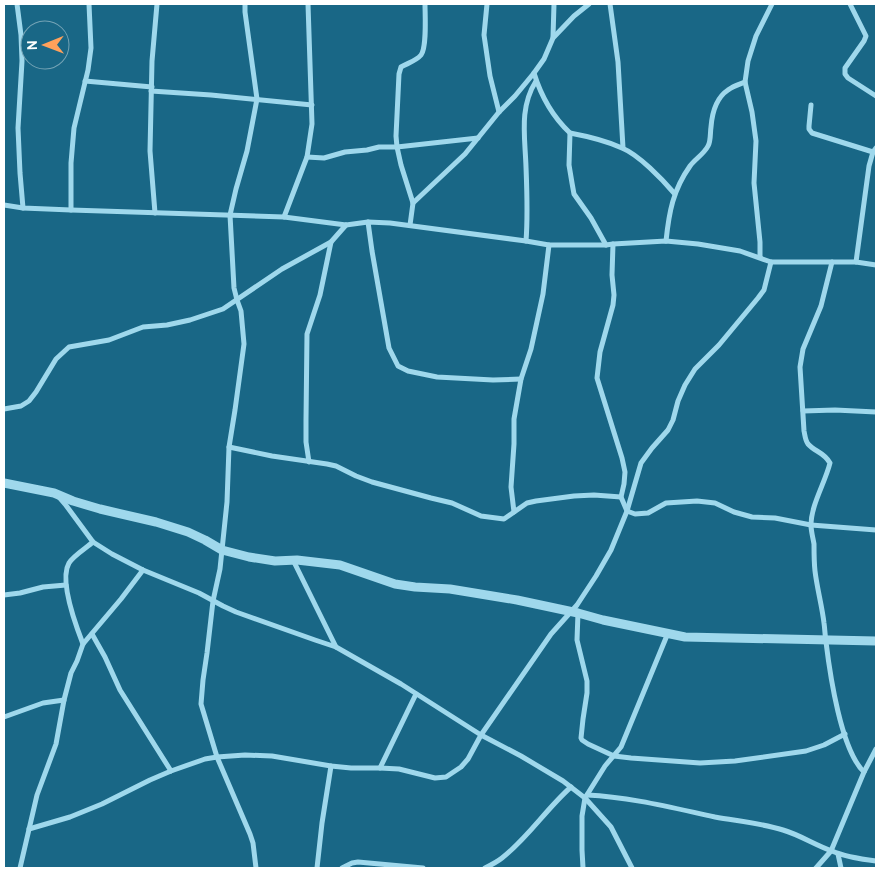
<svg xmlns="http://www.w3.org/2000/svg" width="880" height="872" font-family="Overpass,sans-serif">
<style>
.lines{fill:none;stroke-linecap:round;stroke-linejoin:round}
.minor{stroke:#9fd8ec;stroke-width:5}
.tertiary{stroke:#9fd8ec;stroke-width:9}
</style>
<rect width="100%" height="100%" fill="#196786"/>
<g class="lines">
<g class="minor">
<polyline points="17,4 21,35 22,61 18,128 20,173 23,208"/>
<polyline points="245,4 245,12 257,99 247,151 236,189 230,215 234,288 237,300 241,311 244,344 235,410 229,447 227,502 220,569 213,601 207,653 203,680 201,704 217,757 250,834 253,843 256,868"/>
<polyline points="487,4 484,35 490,76 499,112"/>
<polyline points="610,4 618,62 623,148"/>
<polyline points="850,4 866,36 864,41 845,68 845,74 848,78 876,96"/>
<polyline points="553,37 554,4"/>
<path d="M534,73C541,96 553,117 570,133L569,165L572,183L574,194L591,218L606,245"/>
<polyline points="85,81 152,87"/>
<polyline points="151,91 211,95 312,105"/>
<polyline points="811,105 809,126 809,129 812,133 873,152"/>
<path d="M570,133C586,136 607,141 622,148C639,155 662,179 674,193"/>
<polyline points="307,157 324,158 345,152 367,150 379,147 397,147 478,138"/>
<polyline points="413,203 465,154 499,112 515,96 534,73 544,59 553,38 574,16 589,4"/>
<polyline points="4,205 23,208 71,210 284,217 346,225 368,222 390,223 526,241 549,245 606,245 613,244 666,241 698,244 740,251 771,262 856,262 876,265"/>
<polyline points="71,210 71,163 74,128 88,70 91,48 89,4"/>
<polyline points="155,213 150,151 152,61 157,4"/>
<polyline points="284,217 307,157 312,124 308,4"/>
<polyline points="368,222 372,251 389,348 398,366 408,371 437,377 493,380 521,379"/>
<path d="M410,225L413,203L401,165L397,147L396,136L399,74L401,67C408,63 416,61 421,55C427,47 425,15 425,4"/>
<path d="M526,241C528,216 527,192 526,167C525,136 519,108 536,81"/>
<path d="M666,241C669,212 673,190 690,166C695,159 704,154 708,146C711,141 710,133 711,127C712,114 716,98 728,90C733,86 740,84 745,82"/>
<polyline points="613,244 612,275 614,295 613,305 600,352 597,378 622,458 625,472 624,484 621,497 627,511 635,514 648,513 666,503 697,501 715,503 734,512 752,517 775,518 811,525 876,530"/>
<polyline points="760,257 760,242 754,183 756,141 752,112 745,82 748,61 756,36 772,4"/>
<path d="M832,262L821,306L803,349L800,367L804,431C805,435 805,440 808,444C815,452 824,452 830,463C825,483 811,505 811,525C811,531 813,538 814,544C814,553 814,562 815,571C817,588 822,606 824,623C825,630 825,636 826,642C830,675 841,750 864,772"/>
<polyline points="856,262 869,166 873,152 876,148"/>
<polyline points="4,409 21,406 29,401 36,392 56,359 69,347 109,340 143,327 167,325 190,320 223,309 282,269 331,242 346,225"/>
<polyline points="803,411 835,410 876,412"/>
<polyline points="229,447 272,456 327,464 336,466 356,476 372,482 431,498 452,503 481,516 504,519 527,503 536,501 574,496 594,495 621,497"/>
<polyline points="309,462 306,442 306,420 307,334 320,295 331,242"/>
<polyline points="59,497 65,504 93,542 112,554 143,570 199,593 223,606 236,612 315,640 336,647 401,684 481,735 521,756 563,781 585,798 611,827 632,868"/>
<polyline points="514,512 511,487 514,444 514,419 521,379 531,349 543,294 549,245"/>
<polyline points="293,560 336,647"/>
<polyline points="4,595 20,593 43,587 66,585"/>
<polyline points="578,613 577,640 587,681 587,693 583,719 581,738 582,740 588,744 614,756 631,758 700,763 735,761 806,751 824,745 845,734"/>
<polyline points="92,634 105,657 120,690 171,771"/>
<path d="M83,644C76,626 59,580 69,563C73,556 86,548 93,542"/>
<polyline points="4,717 43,703 64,700"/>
<polyline points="380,768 416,694"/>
<path d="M587,795C630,797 673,808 715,817C737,821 761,823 783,830C800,835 815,845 832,851C846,857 861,859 876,861"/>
<polyline points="29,829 70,817 102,804 150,780 171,771 205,759 217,757 245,755 272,756 331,766 351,768 380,768 399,769 435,778 446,777 461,767 468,759 481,735 551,634 577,605 596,576 611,550 627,511 641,463 652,448 668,430 673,420 678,401 685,385 695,369 719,345 758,298 764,290 771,262"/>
<polyline points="838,854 841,868"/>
<polyline points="20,868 37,795 56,744 64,700 71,673 77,661 83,644 121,599 143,570"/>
<polyline points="317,868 322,823 331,766"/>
<polyline points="342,868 352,863 358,862 423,868"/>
<path d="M485,868C491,865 497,862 502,858C528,838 546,809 571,787"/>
<polyline points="583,868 582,850 582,816 585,798 605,766 621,747 668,633"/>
<polyline points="816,868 831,851 864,772 876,749"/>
</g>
<polyline class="tertiary" points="4,483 54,493 73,501 100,509 156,522 188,532 205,540 222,550 249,557 275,561 297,560 340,565 395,584 415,587 450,589 517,600 578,613 603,620 685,637 876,641"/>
</g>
<rect width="880" height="872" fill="none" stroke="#ffffff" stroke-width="10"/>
<g transform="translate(45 45) rotate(269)"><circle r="24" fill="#196786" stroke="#75a4b6"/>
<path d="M0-4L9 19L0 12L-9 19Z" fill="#ffa15b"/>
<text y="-8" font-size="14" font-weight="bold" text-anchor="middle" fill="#ffffff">N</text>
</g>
</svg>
